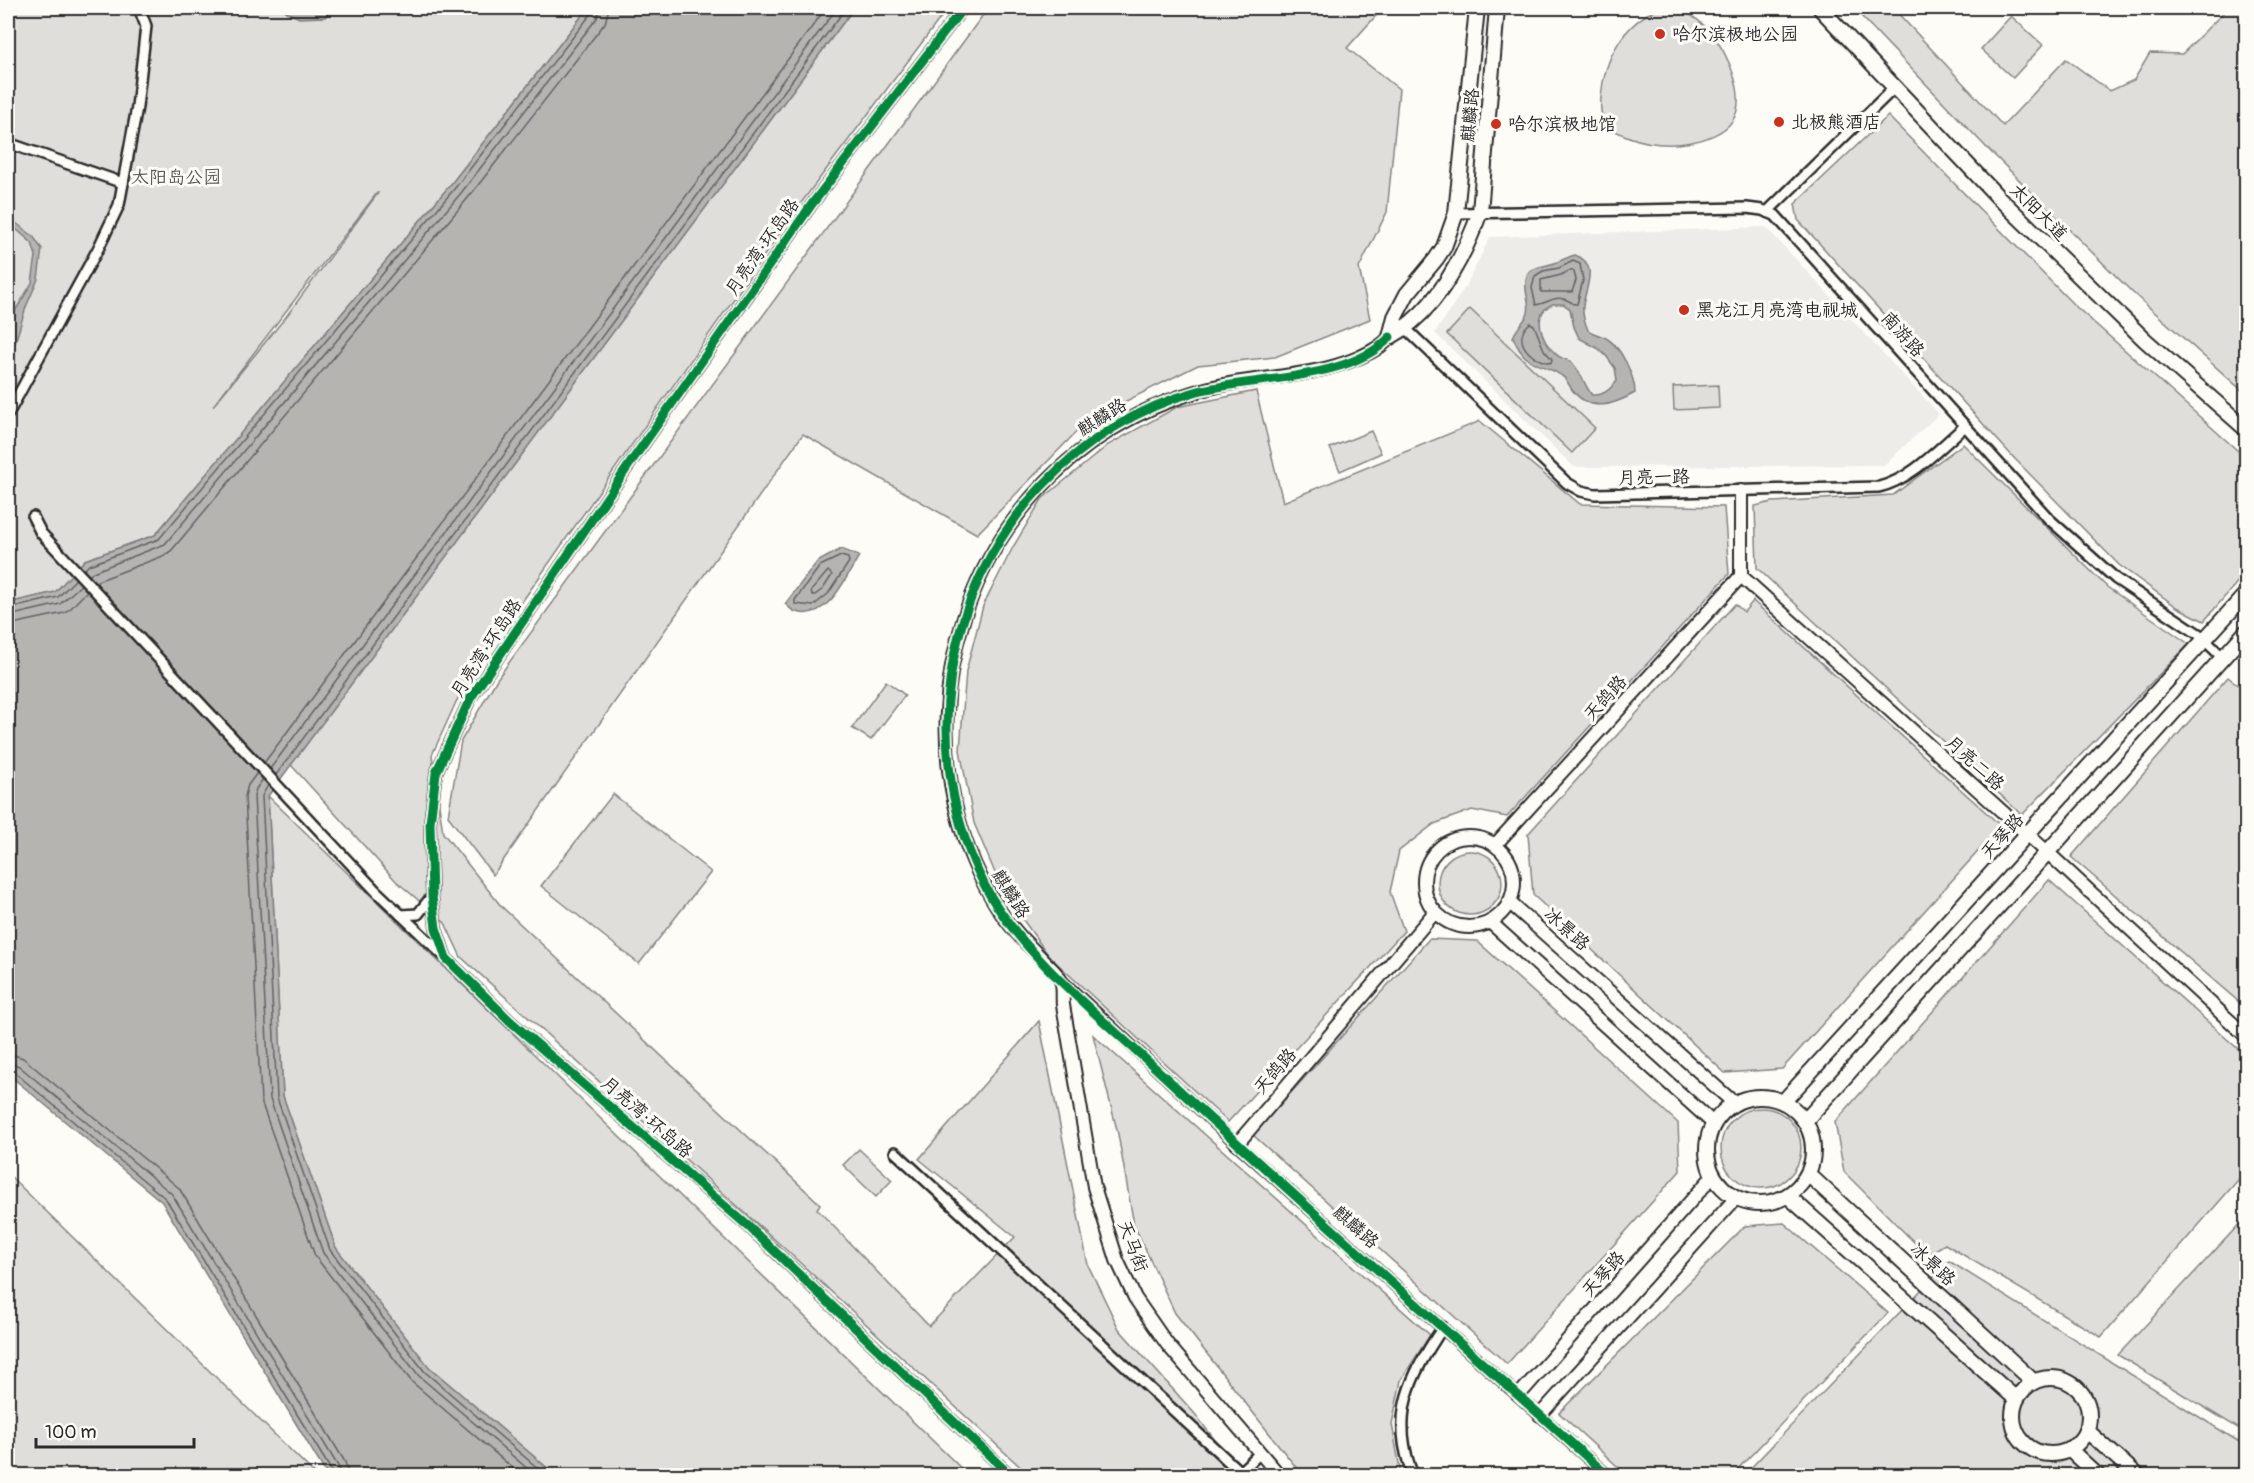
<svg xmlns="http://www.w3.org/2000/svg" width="2254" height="1483" font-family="Pangolin,'LXGW WenKai TC',sans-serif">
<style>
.built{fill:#edece8}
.green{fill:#dfdeda;stroke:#858482;stroke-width:1.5;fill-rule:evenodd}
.water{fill:#b5b4b1;stroke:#7e7d7b;stroke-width:1.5;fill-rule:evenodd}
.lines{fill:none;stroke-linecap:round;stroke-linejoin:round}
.shore{stroke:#626261;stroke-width:1.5}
.minor-casing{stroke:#2b2b2b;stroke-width:14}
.tertiary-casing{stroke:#2b2b2b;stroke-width:16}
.secondary-casing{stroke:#2b2b2b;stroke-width:18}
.minor{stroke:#fdfcf7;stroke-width:9}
.tertiary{stroke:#fdfcf7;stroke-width:12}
.secondary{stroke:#fdfcf7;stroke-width:14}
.cycleway-casing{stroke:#fdfcf7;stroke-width:13}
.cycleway{stroke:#00873e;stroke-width:9}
.poi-dot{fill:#c8321e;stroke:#fdfcf7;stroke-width:2}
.labels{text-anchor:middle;stroke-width:6;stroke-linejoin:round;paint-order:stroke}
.poi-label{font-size:18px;fill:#2b2b2b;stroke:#fdfcf7;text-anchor:start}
.street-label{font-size:18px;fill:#2b2b2b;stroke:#fdfcf7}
.park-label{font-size:18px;fill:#585857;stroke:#fdfcf7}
</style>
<rect width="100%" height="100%" fill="#fdfcf7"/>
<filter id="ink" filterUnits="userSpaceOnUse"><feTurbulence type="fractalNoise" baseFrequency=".0167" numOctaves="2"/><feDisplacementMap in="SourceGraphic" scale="12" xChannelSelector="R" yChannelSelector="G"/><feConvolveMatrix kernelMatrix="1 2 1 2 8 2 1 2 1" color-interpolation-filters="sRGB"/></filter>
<g filter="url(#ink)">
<polygon class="built" points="1766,227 1939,414 1884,465 1574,467 1435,333 1467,284 1490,237"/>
<g class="green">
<path d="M8,8H588L451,184L155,535L85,560L56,592L8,603ZM378,193L285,318L213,406L377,193Z"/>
<polygon points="854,8 948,8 798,207 503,629 457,700 432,755 443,833 501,906 820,1204 817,1209 929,1326 1015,1237 919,1159 1039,1021 1088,1265 1119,1329 1195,1414 1242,1475 1029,1475 784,1248 461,957 445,923 396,881 291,765"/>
<polygon points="988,8 1383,8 1347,48 1399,89 1387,212 1359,268 1370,319 1275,357 1198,365 1088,420 977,534 803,434 493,875 448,816 461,741 497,679"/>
<path d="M1660,8C1668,7 1675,7 1683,11C1692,15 1704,24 1711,33C1728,53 1751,102 1729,125C1720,134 1704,140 1692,142C1670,146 1650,145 1629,137C1621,134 1611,130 1606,124C1600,116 1600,106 1601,97C1604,59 1623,23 1660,8Z"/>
<polygon points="1872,8 1893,8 2003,126 2066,59 2110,91 2134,80 2150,53 2182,54 2228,8 2246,8 2246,394 2133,293 1985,146 1862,17"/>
<polygon points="2011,16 2043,45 2013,78 1981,49"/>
<polygon points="1888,116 2073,304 2246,458 2246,572 2204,621 2177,607 2119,565 2014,458 1798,220 1795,204"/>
<polygon points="1470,309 1595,428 1572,453 1447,334"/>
<polygon points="1718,385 1719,408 1674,410 1673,387"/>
<polygon points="1256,391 1283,502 1480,421 1580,504 1724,507 1729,574 1507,817 1472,810 1434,824 1399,851 1390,892 1404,931 1228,1122 1049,956 1003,892 974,823 960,750 966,671 983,606 1013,547 1042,499 1108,445 1177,407"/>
<polygon points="1371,431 1381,453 1340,471 1330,448"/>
<polygon points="1963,444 2107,587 2189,644 2022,815 1757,568 1755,506 1772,502 1893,495"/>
<polygon points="1753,601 2001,826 1782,1069 1725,1073 1533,895 1528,834 1735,604 1744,612"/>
<polygon points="2228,677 2246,691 2246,1008 2071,857"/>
<polygon points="886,681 905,695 871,740 852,728"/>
<polygon points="613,794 711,872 639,964 541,886"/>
<polygon points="268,796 968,1475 560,1475 551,1471 429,1367 336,1248 283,1096"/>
<circle cx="1470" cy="883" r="32"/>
<polygon points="2049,880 2246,1056 2246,1171 2101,1337 1945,1244 1927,1255 1844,1172 1835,1122"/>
<polygon points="1429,939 1477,941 1678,1123 1680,1171 1507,1364 1253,1135"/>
<polygon points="1093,1035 1430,1335 1401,1380 1392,1424 1401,1475 1302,1475 1175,1313 1134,1225 1118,1134"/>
<circle cx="1761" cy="1148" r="40"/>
<polygon points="859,1149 892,1180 876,1197 843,1165"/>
<polygon points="8,1174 316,1475 8,1475"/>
<polygon points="2246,1217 2246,1433 2118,1355"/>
<polygon points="1784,1223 1888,1313 1732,1475 1627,1475 1559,1413 1745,1226"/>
<polygon points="1949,1261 2241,1443 2242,1475 1743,1476"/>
</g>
<g class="water">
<polygon points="285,8 331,8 332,9 325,17 299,18 286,12"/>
<polygon points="588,8 854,8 268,796 283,1096 336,1248 429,1367 551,1471 560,1475 327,1475 162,1202 8,1074 8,603 55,592 85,560 155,535 451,184"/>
<polygon points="8,217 33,236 42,249 38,279 26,307 8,366 9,321 32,283 36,256 32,243 8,222"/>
<path d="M1575,255C1600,264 1585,288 1583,306C1582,314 1585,323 1588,330C1594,334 1600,335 1606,338C1621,346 1635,377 1635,393C1613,405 1591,413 1573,391C1569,386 1567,379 1562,376C1540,361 1526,369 1513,337C1517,327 1526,320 1528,313C1530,305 1527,298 1526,290C1523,263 1541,269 1557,262C1563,260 1568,257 1575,255ZM1553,304H1563L1570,309L1574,327L1579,338L1599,349L1607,357L1615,368L1617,381C1610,389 1604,396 1592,395C1584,385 1582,373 1572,363C1568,359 1560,359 1556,354C1541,341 1531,313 1553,304Z"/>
<path d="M841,549L859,556C846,577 828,622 796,612C792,611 788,606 785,604L817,562Z"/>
</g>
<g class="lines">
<g class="shore">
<path d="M1573,261L1580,264L1583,280L1577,304H1574C1556,292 1552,302 1536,305L1532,288L1535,276L1543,271L1559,268Z"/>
<polygon points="1571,270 1574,272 1576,280 1572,292 1541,292 1541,280 1561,275"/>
<path d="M1530,323L1534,325L1544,350L1552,359L1551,363C1531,361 1510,340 1530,323Z"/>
<polygon points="841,556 848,558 849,562 828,594 813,606 795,604 795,600 820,566"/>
<polyline points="84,570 89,565 159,539 455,188 591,14 592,8"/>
<polygon points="828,571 832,575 823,589 815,595 812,595 811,591"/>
<polyline points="89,576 93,572 165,544 461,193 597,18 600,8"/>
<polyline points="95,582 163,556 171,551 468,198 605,23 609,8"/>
<polyline points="8,609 58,597 76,579"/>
<polyline points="8,616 60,604 81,585"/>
<polyline points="8,625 64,613 71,608 87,591"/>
<polyline points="264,763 826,8"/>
<polyline points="270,769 837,8"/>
<polyline points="257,773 248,785 245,796 261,1101 315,1256 412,1382 522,1476"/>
<polyline points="276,775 846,8"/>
<polyline points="263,779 256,789 254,796 270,1099 323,1253 419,1376 536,1476"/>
<polyline points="268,785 262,796 277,1098 330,1250 425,1372 547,1476"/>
<polyline points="8,1053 23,1058 179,1188 345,1462 349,1476"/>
<polyline points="8,1062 19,1066 172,1194 338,1466 340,1476"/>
<polyline points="8,1070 14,1072 166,1199 331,1470 332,1476"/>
</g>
<defs>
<g id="minor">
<polyline points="963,8 812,204 631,462 470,699 436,773 430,823 432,896 436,928 446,958 510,1021 748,1226 1011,1476"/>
<polyline points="8,143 123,183"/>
<polyline points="1767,212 1894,88"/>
<polyline points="1456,213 1747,208 1762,210 1775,215 2049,519 2116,579 2200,635 2222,657"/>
<path d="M1402,325L1567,483L1581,491L1595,494L1879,487C1912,479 1938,449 1964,427"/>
<polyline points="8,414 99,247 119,205 137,107 146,26 139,8"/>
<polyline points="33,517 41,533 376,891 444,956"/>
<polyline points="401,915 418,914 432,896"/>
<polyline points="1061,980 1237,1144 1608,1476"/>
<polyline points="895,1152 1240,1472 1260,1453"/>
<path d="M1413,1476C1389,1414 1410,1377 1443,1327"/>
</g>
<g id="tertiary">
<polyline points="1741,491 1741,576 2047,852 2246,1036"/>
<circle cx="1469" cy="882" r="45"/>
<polyline points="1495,845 1741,576"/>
<polyline points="1509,902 1734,1103"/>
<polyline points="1490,922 1714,1124"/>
<polyline points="1237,1144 1435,912"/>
<polyline points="1519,1395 1713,1176"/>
<polyline points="1540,1415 1736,1198"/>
<path d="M1280,1476L1167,1344L1135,1298L1117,1260L1094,1187L1063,1005C1062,998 1064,987 1061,981C1058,973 1047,965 1042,959C1026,943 1010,927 998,908C924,792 932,639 1008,528C1053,463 1117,416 1192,393C1247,375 1304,381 1358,358C1369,353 1382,347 1390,337"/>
</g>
<g id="secondary">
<polyline points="1820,8 1997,196 2145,340 2246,429"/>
<path d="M1390,337C1436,312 1463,259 1480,212L1497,8"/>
<polyline points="1390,337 1395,317 1407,294 1436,259 1444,247 1456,213 1477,8"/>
<circle cx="1760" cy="1150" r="53"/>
<polyline points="1783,1102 2246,594"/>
<polyline points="1805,1121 2246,632"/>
<polyline points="1808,1174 2033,1381"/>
<polyline points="1788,1196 2016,1399"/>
<circle cx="2051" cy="1416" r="38"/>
<polyline points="2086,1430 2138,1476"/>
<polyline points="2069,1449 2098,1476"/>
</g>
</defs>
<use href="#minor" class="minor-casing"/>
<use href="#tertiary" class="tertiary-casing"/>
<use href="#secondary" class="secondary-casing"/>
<use href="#minor" class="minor"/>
<use href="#tertiary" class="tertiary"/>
<use href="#secondary" class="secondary"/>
<defs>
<g id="cycleway">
<polyline points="963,8 812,204 631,462 470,699 436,773 430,823 432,896 436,928 446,958 510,1021 748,1226 1011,1476"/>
<path d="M1390,337C1350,381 1254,377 1198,391C1139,407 1084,441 1042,486C941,592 918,756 985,886C1020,954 1106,1022 1163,1075C1309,1211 1460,1342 1608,1476"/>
</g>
</defs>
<use href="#cycleway" class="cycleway-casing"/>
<use href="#cycleway" class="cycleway"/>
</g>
</g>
<g class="poi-dot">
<circle cx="1660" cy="34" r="6"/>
<circle cx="1779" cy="122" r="6"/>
<circle cx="1496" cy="124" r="6"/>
<circle cx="1684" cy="310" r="6"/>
</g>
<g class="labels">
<g class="poi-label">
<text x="1672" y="40">哈尔滨极地公园</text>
<text x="1791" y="128">北极熊酒店</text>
<text x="1508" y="130">哈尔滨极地馆</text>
<text x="1696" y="316">黑龙江月亮湾电视城</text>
</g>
<g class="street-label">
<text transform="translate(1470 115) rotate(-85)" y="6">麒麟路</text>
<text transform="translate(2039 212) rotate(45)" y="6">太阳大道</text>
<text transform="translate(762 247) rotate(-55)" y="6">月亮湾·环岛路</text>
<text transform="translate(1903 334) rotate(48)" y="6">南游路</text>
<text transform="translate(1102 417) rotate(-32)" y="6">麒麟路</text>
<text transform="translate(1654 477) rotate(-1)" y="6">月亮一路</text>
<text transform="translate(486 648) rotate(-57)" y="6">月亮湾·环岛路</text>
<text transform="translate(1605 698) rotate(-48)" y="6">天鸽路</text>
<text transform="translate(1975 763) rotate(42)" y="6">月亮二路</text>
<text transform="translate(2002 836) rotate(-48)" y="6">天琴路</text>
<text transform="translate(1011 894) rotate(58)" y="6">麒麟路</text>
<text transform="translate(1567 929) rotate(42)" y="6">冰景路</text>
<text transform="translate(1275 1071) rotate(-49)" y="6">天鸽路</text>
<text transform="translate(647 1117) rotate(41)" y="6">月亮湾·环岛路</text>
<text transform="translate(1356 1227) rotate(41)" y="6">麒麟路</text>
<text transform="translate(1133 1246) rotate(69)" y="6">天马街</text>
<text transform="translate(1933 1264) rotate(43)" y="6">冰景路</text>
<text transform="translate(1603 1274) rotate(-48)" y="6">天琴路</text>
</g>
<g class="park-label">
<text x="176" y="183">太阳岛公园</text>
</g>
</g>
<rect width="2254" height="1483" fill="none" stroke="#fdfcf7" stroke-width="30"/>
<rect x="15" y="15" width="2224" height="1453" fill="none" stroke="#2b2b2b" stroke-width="2" filter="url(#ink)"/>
<path d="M36 1438v9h158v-9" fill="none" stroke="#2b2b2b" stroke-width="3"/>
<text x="45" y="1438" font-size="18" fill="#2b2b2b" stroke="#fdfcf7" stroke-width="4.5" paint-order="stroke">100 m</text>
</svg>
